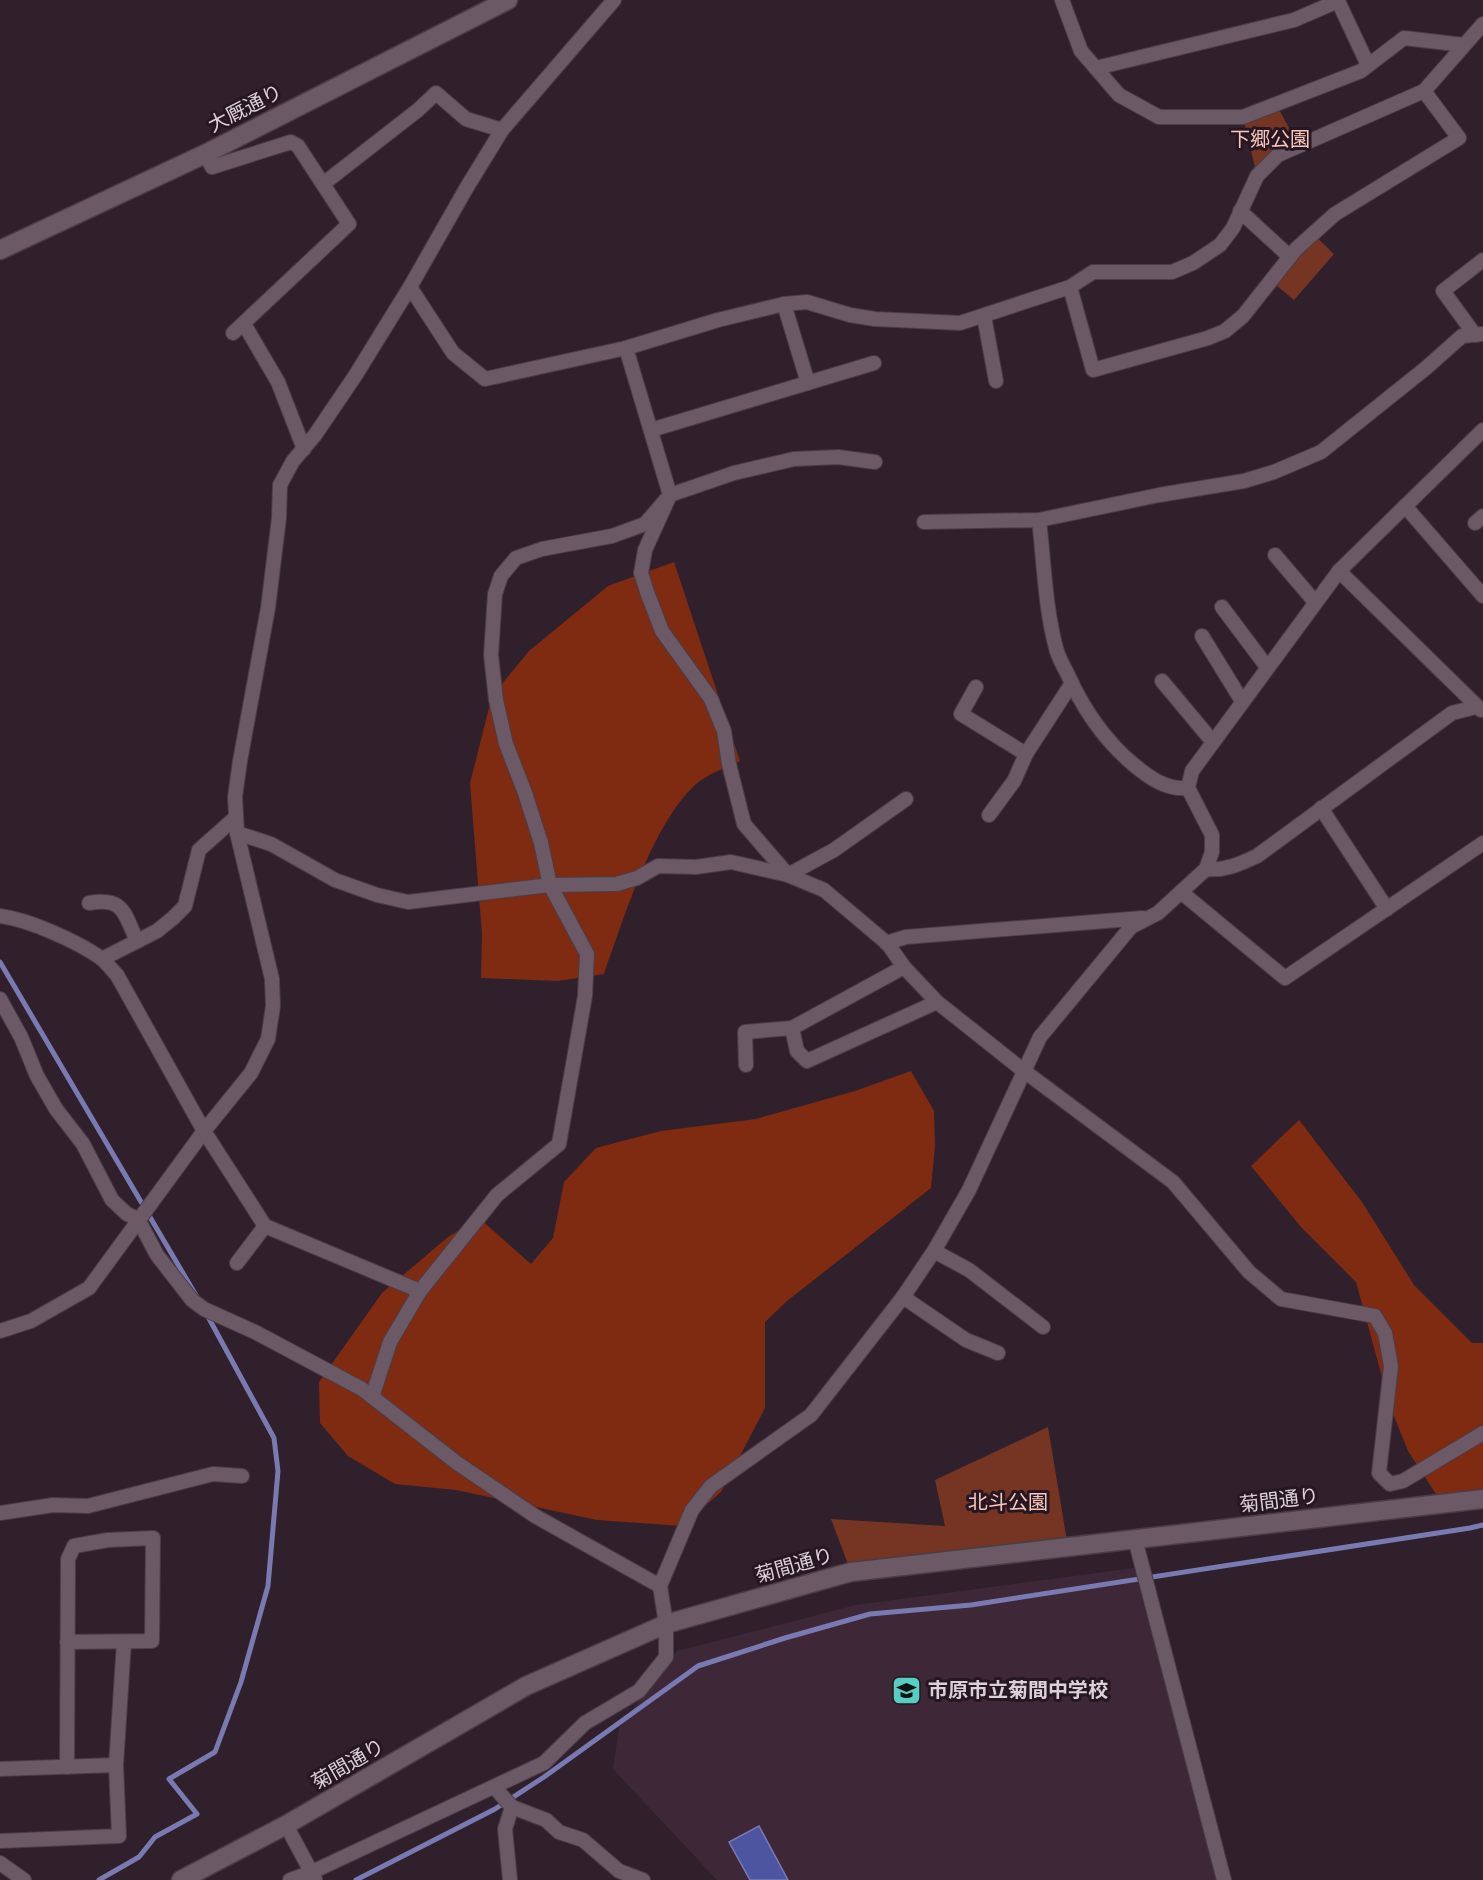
<svg xmlns="http://www.w3.org/2000/svg" width="1483" height="1880" font-family="'DM Sans','Noto Sans JP',sans-serif">
<style>
.built{fill:#3e2838}
.green{fill:#753522}
.forest{fill:#7e2b12}
.water{fill:#4d55a1;stroke:#787ab1;stroke-width:1.5}
.lines{fill:none;stroke-linecap:round;stroke-linejoin:round}
.stream{stroke:#787ab1;stroke-width:5}
.street-casing{stroke:#4b3d47;stroke-width:16}
.secondary-casing{stroke:#4b3d47;stroke-width:21}
.street{stroke:#6b5966;stroke-width:14}
.secondary{stroke:#6b5966;stroke-width:18}
.labels{text-anchor:middle;stroke-width:6;stroke-linejoin:round;paint-order:stroke}
.street-label{font-size:20px;fill:#dbd0d7;stroke:#261722}
.park-label{font-size:20px;fill:#f9c7b9;stroke:#261722}
.poi-label{font-size:20px;font-weight:bold;fill:#dbd0d7;stroke:#261722;text-anchor:start}
</style>
<rect width="100%" height="100%" fill="#30202c"/>
<polygon class="built" points="1134,1568 1217,1880 717,1880 613,1769 619,1728 677,1651 856,1605"/>
<g class="green">
<polygon points="1276,104 1299,146 1257,176 1243,117"/>
<polygon points="1313,234 1334,254 1294,300 1271,281"/>
<polygon points="1048,1427 1068,1547 851,1572 831,1519 945,1526 935,1480"/>
</g>
<g class="forest">
<path d="M674,562L740,761C726,768 707,774 695,785C652,825 624,918 604,974L558,981L481,978L482,934L470,783L492,696L529,651L608,586Z"/>
<polygon points="911,1071 934,1111 935,1146 931,1188 787,1301 765,1322 765,1408 721,1492 682,1526 597,1520 456,1490 395,1484 348,1456 320,1423 319,1382 382,1293 448,1237 479,1218 531,1264 553,1238 564,1182 596,1148 661,1131 756,1119 855,1091"/>
<polygon points="1299,1120 1362,1202 1414,1285 1472,1343 1483,1343 1483,1503 1443,1505 1408,1451 1390,1406 1356,1282 1301,1227 1251,1166"/>
</g>
<polygon class="water" points="759,1826 788,1880 750,1880 729,1842"/>
<g class="lines">
<g class="stream">
<polyline points="0,962 197,1297"/>
<polyline points="99,1880 139,1857 155,1837 197,1814 169,1779 215,1752 241,1682 268,1586 278,1471 274,1438 206,1313"/>
<polyline points="356,1880 495,1809 544,1777 698,1666 785,1638 870,1614 971,1605 1470,1528 1483,1525"/>
</g>
<defs>
<g id="street">
<polyline points="1062,0 1081,51 1119,95 1159,117 1243,117 1361,71 1404,38 1464,45"/>
<polyline points="1096,68 1294,20 1338,1 1368,65"/>
<polyline points="205,154 212,167 291,142 298,146 349,224 233,333"/>
<polyline points="323,184 418,110 436,93 466,119 502,130"/>
<polyline points="1240,211 1290,257"/>
<polyline points="410,287 453,353 485,379 626,348 718,320 784,304 807,302 850,315 875,319 960,323 1070,287 1093,272 1172,272 1193,263 1220,245 1233,228 1257,176 1278,155 1424,91 1483,24"/>
<polyline points="1070,287 1093,370 1208,338 1225,331 1243,316 1296,249 1335,214 1459,138 1424,91"/>
<polyline points="784,304 808,383"/>
<polyline points="984,316 996,381"/>
<polyline points="244,324 278,382 304,449"/>
<polyline points="1475,335 1443,291 1483,260"/>
<polyline points="626,348 670,495 645,550 641,573 647,592 662,631 711,699 724,731 729,764 744,824 788,875"/>
<polyline points="651,430 874,363"/>
<polyline points="1405,506 1483,596"/>
<path d="M1039,520C1044,562 1045,607 1056,648C1058,657 1063,665 1067,673C1083,709 1104,740 1134,765C1150,778 1166,790 1188,788"/>
<polyline points="924,522 1039,520 1159,495 1244,481 1274,472 1321,452 1426,368 1462,336 1483,334"/>
<polyline points="1475,523 1483,516"/>
<polyline points="1275,555 1315,602"/>
<polyline points="1339,571 1481,710"/>
<polyline points="1222,607 1267,667"/>
<polyline points="1202,636 1242,701"/>
<polyline points="1162,681 1213,742"/>
<polyline points="976,687 961,714 1026,754"/>
<polyline points="1321,808 1387,909"/>
<polyline points="989,815 1014,781 1026,754 1072,683"/>
<polyline points="237,833 271,844 335,880 377,895 408,902 550,885 617,884 637,878 658,866 696,867 731,862 788,875 824,890 888,944 904,967 937,1002 1024,1071 1173,1182 1249,1272 1281,1299 1375,1316 1385,1333 1391,1366 1379,1473 1390,1484 1403,1481 1483,1433"/>
<path d="M1206,869C1225,871 1240,864 1257,856L1452,713L1476,707"/>
<polyline points="788,875 834,850 906,799"/>
<polyline points="1181,892 1285,978 1483,843"/>
<path d="M89,903C124,897 124,913 137,941"/>
<path d="M0,916C30,920 76,941 101,958C107,963 112,970 117,975L204,1131L265,1226L420,1291"/>
<polyline points="886,943 906,937 1143,918"/>
<polyline points="102,959 157,931 173,918 185,906 199,850 236,817"/>
<polyline points="0,999 21,1037 37,1076 56,1109 83,1144 112,1200 127,1214 138,1219 157,1255 192,1300 204,1309 255,1332 362,1389 457,1463 535,1516 660,1586"/>
<polyline points="792,1028 797,1051 807,1061 937,1002"/>
<polyline points="746,1065 745,1032 792,1028 904,967"/>
<polyline points="934,1251 969,1270 1043,1327"/>
<polyline points="237,1263 265,1226"/>
<polyline points="903,1297 966,1340 998,1353"/>
<polyline points="0,1331 31,1321 89,1288 204,1131 251,1073 268,1039 273,1006 272,979 237,833 235,797 240,761 268,608 279,518 280,485 293,461 315,435 355,376 410,287 467,187 502,130 614,0"/>
<polyline points="372,1397 390,1342 420,1291 497,1195 559,1144 585,996 587,954 550,885 541,843 525,793 506,744 496,700 491,655 495,594 501,576 516,558 542,549 612,536 645,524 670,495 734,473 794,459 838,457 875,462"/>
<polyline points="0,1513 53,1505 88,1506 213,1474 242,1476"/>
<polyline points="1135,1539 1224,1880"/>
<polyline points="67,1767 68,1559 74,1546 108,1540 153,1538 152,1641 67,1642"/>
<polyline points="0,1769 116,1765"/>
<polyline points="495,1788 512,1807 546,1820 559,1832 583,1840 619,1871 643,1880"/>
<polyline points="286,1825 315,1879"/>
<polyline points="0,1841 119,1836 116,1765 124,1642"/>
<polyline points="0,1863 24,1880"/>
<polyline points="290,1880 312,1872 544,1763 585,1723 639,1691 666,1657 666,1624 660,1586 692,1510 711,1486 811,1415 903,1297 934,1251 969,1190 1040,1037 1131,927 1158,913 1206,869 1212,852 1212,835 1188,788 1192,771 1339,571 1483,430"/>
<polyline points="510,1880 505,1829 512,1807"/>
</g>
<g id="secondary">
<polyline points="0,250 205,154 508,0"/>
<polyline points="181,1880 286,1825 526,1686 666,1624 851,1572 1483,1499"/>
</g>
</defs>
<use href="#street" class="street-casing"/>
<use href="#secondary" class="secondary-casing"/>
<use href="#street" class="street"/>
<use href="#secondary" class="secondary"/>
</g>
<defs>
<symbol id="school-square" viewBox="-11 -11 22 22"><rect x="-9" y="-9" width="18" height="18" rx="4" fill="#57cec1" stroke="#261722"/><path d="M0-5L7-2L0 1L-7-2ZM-4 1L0 2.5L4 1V4Q0 6-4 4Z" fill="#111"/></symbol>
</defs>
<g fill-rule="evenodd">
<use href="#school-square" x="890" y="1674" width="33" height="33"/>
</g>
<g class="labels">
<g class="street-label">
<text transform="translate(245 108) rotate(-27)" y="7">大厩通り</text>
<text transform="translate(1279 1500) rotate(-7)" y="7">菊間通り</text>
<text transform="translate(794 1565) rotate(-16)" y="7">菊間通り</text>
<text transform="translate(348 1764) rotate(-30)" y="7">菊間通り</text>
</g>
<g class="park-label">
<text x="1270" y="146">下郷公園</text>
<text x="1008" y="1509">北斗公園</text>
</g>
<g class="poi-label">
<text x="928" y="1697">市原市立菊間中学校</text>
</g>
</g>
</svg>
